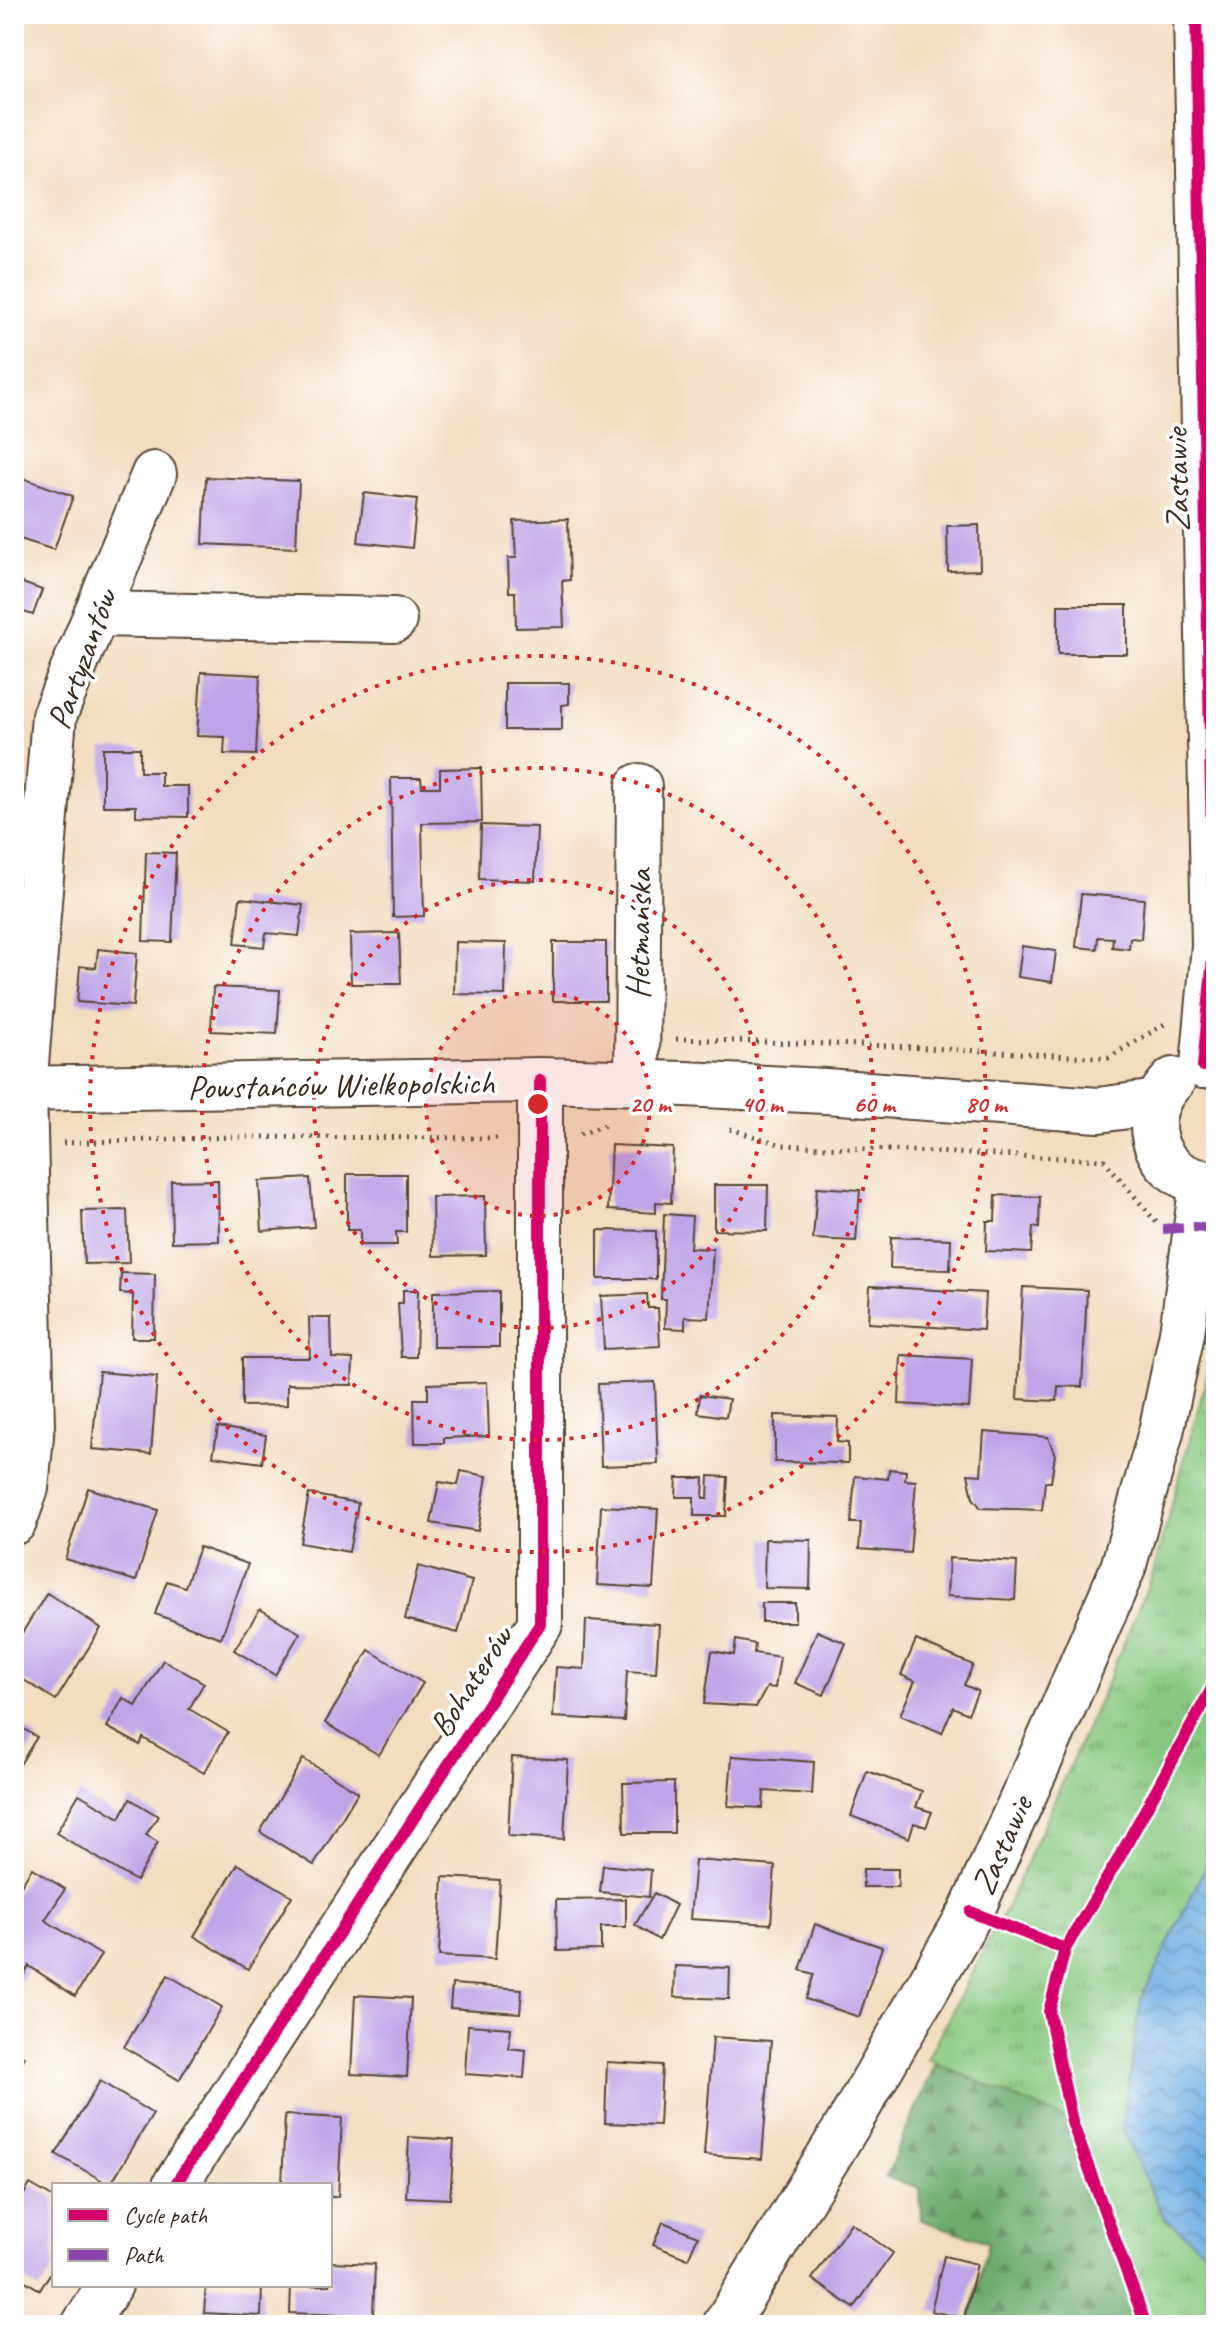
<svg xmlns="http://www.w3.org/2000/svg" width="1230" height="2339" font-family="Caveat,sans-serif">
<style>
.forest{fill:url(#forest-firs);stroke:#546b46;stroke-width:2}
.park{fill:url(#park-tufts);stroke:#62794f;stroke-width:2}
.water{fill:url(#water-waves);stroke:#546b7f;stroke-width:2}
.building{fill:#bea5e7}
.lines{fill:none;stroke-linecap:round;stroke-linejoin:round}
.minor-casing{stroke:#564536;stroke-width:48}
.path{stroke:#564536;stroke-width:5;stroke-dasharray:2 6;stroke-linecap:butt}
.minor{stroke:#fff;stroke-width:44}
.quiet{stroke:#8e44ad;stroke-width:10;stroke-dasharray:20 10;stroke-linecap:butt}
.cycleway-casing{stroke:#fff;stroke-width:17}
.cycleway{stroke:#d6006c;stroke-width:12}
.ring{fill:none;stroke:#d62828;stroke-width:4;stroke-dasharray:4 8}
.labels{text-anchor:middle;stroke-width:7;stroke-linejoin:round;paint-order:stroke}
.street-label{font-size:34px;fill:#3b2a1e;stroke:#fff}
.centre{fill:#d62828;stroke:#fff;stroke-width:4}
.ring-label{font-size:24px;text-anchor:middle;font-weight:bold;fill:#d62828;stroke:#fff;stroke-width:7;stroke-linejoin:round;paint-order:stroke}
</style>
<defs>
<pattern id="forest-firs" width="22" height="20" patternUnits="userSpaceOnUse" patternTransform="scale(2)"><rect width="22" height="20" fill="#6eac6e"/><path d="M5 1l3.5 6h-7zM16 11l3.5 6h-7z" fill="#5c8c5a"/></pattern>
<pattern id="park-tufts" width="24" height="20" patternUnits="userSpaceOnUse" patternTransform="scale(2)"><rect width="24" height="20" fill="#88c880"/><path d="M3 7l-1-3M5 7V3M7 7l1-3M15 17l-1-3M17 17v-4M19 17l1-3" fill="none" stroke="#70a368"/></pattern>
<pattern id="water-waves" width="16" height="10" patternUnits="userSpaceOnUse" patternTransform="scale(2)"><rect width="16" height="10" fill="#6cace0"/><path d="M0 5q4-4 8 0t8 0" fill="none" stroke="#5a8cb5"/></pattern>
</defs>
<rect width="100%" height="100%" fill="#fff"/>
<filter id="ink" filterUnits="userSpaceOnUse"><feTurbulence type="fractalNoise" baseFrequency=".0125" numOctaves="2"/><feDisplacementMap in="SourceGraphic" scale="16" xChannelSelector="R" yChannelSelector="G"/><feConvolveMatrix kernelMatrix="1 2 1 2 8 2 1 2 1" color-interpolation-filters="sRGB"/></filter>
<filter id="wash" filterUnits="userSpaceOnUse"><feTurbulence type="fractalNoise" baseFrequency=".006" numOctaves="4" result="noise"/><feDisplacementMap in="SourceGraphic" scale="32" xChannelSelector="R" yChannelSelector="G"/><feGaussianBlur stdDeviation="1.8" result="paint"/><feColorMatrix in="noise" values="0 0 0 0 0 0 0 0 0 0 0 0 0 0 0 0 0 1.4 0 .05"/><feComposite in="paint" operator="in"/></filter>
<g filter="url(#wash)">
<rect width="100%" height="100%" fill="#f2ddbf"/>
<polygon class="forest" points="936,2063 1072,2122 1146,2325 969,2325 988,2242 921,2220 920,2188 886,2177"/>
<polygon class="park" points="1216,1332 1216,1845 1141,2000 1164,2218 1216,2259 1216,2325 1146,2325 1072,2122 927,2059 1007,1906 1107,1683 1152,1576 1212,1359"/>
<polygon class="water" points="1216,1845 1216,2259 1164,2218 1122,2129 1141,2000"/>
<g id="blocks">
<g class="building">
<polygon points="14,475 73,496 54,550 14,537"/>
<polygon points="206,477 299,481 296,548 203,544"/>
<polygon points="364,493 417,499 412,548 358,542"/>
<polygon points="568,519 570,580 562,581 564,627 516,628 515,592 509,592 508,558 516,558 514,521"/>
<polygon points="979,525 980,570 948,571 947,526"/>
<polygon points="14,580 42,590 33,615 14,609"/>
<rect x="1058" y="605" width="69" height="49"/>
<polygon points="201,672 260,675 256,755 224,754 225,737 197,736"/>
<polygon points="505,683 569,683 569,704 562,705 562,730 505,730"/>
<polygon points="103,748 140,748 140,772 161,772 161,786 188,786 188,817 136,816 136,806 103,806"/>
<polygon points="481,768 482,822 422,823 424,916 393,917 391,778 421,778 422,787 440,787 440,769"/>
<polygon points="481,825 537,827 535,881 479,879"/>
<polygon points="146,852 176,853 172,942 143,941"/>
<polygon points="1081,894 1144,899 1141,939 1130,938 1129,949 1112,947 1113,938 1098,937 1097,949 1076,947"/>
<polygon points="240,898 303,905 299,936 266,933 264,947 235,944"/>
<polygon points="399,933 401,984 351,984 350,934"/>
<polygon points="455,942 506,943 505,995 454,994"/>
<rect x="553" y="942" width="53" height="59"/>
<polygon points="1022,946 1056,951 1052,982 1018,977"/>
<polygon points="98,949 137,953 133,1006 77,1002 80,966 96,968"/>
<polygon points="213,987 280,990 277,1034 211,1031"/>
<polygon points="611,1145 673,1148 671,1203 656,1202 656,1213 608,1210"/>
<polygon points="347,1174 406,1174 406,1232 396,1232 397,1245 360,1245 360,1230 347,1230"/>
<polygon points="310,1178 314,1227 262,1231 259,1181"/>
<polygon points="218,1180 219,1241 172,1242 171,1181"/>
<polygon points="714,1185 768,1185 767,1231 714,1230"/>
<polygon points="817,1187 860,1190 856,1241 813,1239"/>
<polygon points="996,1195 1040,1197 1039,1228 1033,1227 1031,1253 986,1251 987,1221 995,1221"/>
<polygon points="485,1196 486,1255 433,1256 432,1197"/>
<polygon points="127,1210 129,1263 84,1264 82,1211"/>
<polygon points="664,1214 692,1216 690,1248 713,1249 709,1318 685,1317 685,1329 665,1328 666,1299 661,1299"/>
<polygon points="598,1230 656,1231 656,1279 598,1279"/>
<polygon points="891,1237 951,1239 950,1270 890,1268"/>
<polygon points="121,1273 155,1274 154,1338 132,1338 133,1294 120,1293"/>
<polygon points="870,1286 985,1293 983,1330 868,1323"/>
<polygon points="1023,1287 1087,1290 1082,1387 1058,1386 1057,1401 1017,1399"/>
<polygon points="403,1290 418,1290 416,1357 401,1357 398,1303 403,1303"/>
<polygon points="499,1291 499,1347 433,1347 433,1292"/>
<polygon points="647,1294 648,1308 658,1308 660,1346 604,1349 601,1296"/>
<polygon points="309,1318 331,1318 332,1358 353,1359 352,1385 287,1384 287,1405 242,1406 242,1358 310,1358"/>
<polygon points="901,1355 972,1359 969,1408 899,1404"/>
<polygon points="99,1372 157,1377 151,1454 92,1449"/>
<polygon points="487,1382 489,1436 444,1438 444,1443 415,1443 414,1399 428,1399 428,1384"/>
<polygon points="655,1382 658,1464 601,1466 598,1384"/>
<polygon points="700,1395 729,1399 726,1417 698,1413"/>
<polygon points="775,1415 838,1417 837,1442 848,1443 848,1463 775,1462"/>
<polygon points="218,1427 266,1435 262,1463 213,1456"/>
<polygon points="984,1432 1048,1437 1055,1455 1051,1482 1045,1482 1042,1510 981,1508 973,1498 968,1474 981,1475"/>
<polygon points="889,1469 906,1471 905,1480 916,1481 910,1553 859,1549 861,1523 851,1523 855,1476 888,1479"/>
<polygon points="461,1471 487,1476 478,1531 431,1523 439,1482 458,1485"/>
<polygon points="709,1476 728,1477 726,1516 694,1516 694,1497 676,1497 677,1478 704,1478 703,1498 708,1498"/>
<polygon points="88,1488 158,1510 136,1581 65,1559"/>
<polygon points="309,1494 358,1503 349,1552 300,1543"/>
<polygon points="601,1506 658,1509 653,1588 597,1585"/>
<polygon points="765,1539 811,1540 810,1589 764,1588"/>
<polygon points="199,1547 248,1564 221,1638 155,1614 167,1581 185,1587"/>
<polygon points="949,1558 1017,1562 1015,1600 947,1596"/>
<polygon points="418,1566 472,1581 458,1633 405,1619"/>
<polygon points="47,1593 101,1628 56,1700 14,1674 14,1646"/>
<rect x="762" y="1603" width="33" height="19"/>
<polygon points="260,1609 300,1633 275,1675 234,1650"/>
<polygon points="586,1620 659,1624 656,1673 627,1671 624,1721 553,1717 556,1667 584,1669"/>
<polygon points="817,1631 846,1643 824,1695 795,1683"/>
<polygon points="736,1640 755,1644 754,1653 780,1657 775,1688 767,1687 756,1707 704,1704 712,1651 734,1655"/>
<polygon points="916,1640 973,1665 964,1685 978,1691 968,1714 953,1707 942,1733 900,1715 915,1681 901,1675"/>
<polygon points="369,1650 423,1683 379,1755 325,1723"/>
<polygon points="163,1660 204,1683 189,1709 228,1732 204,1773 143,1738 140,1745 107,1727 123,1698 136,1706"/>
<polygon points="14,1723 37,1737 14,1774"/>
<polygon points="732,1756 814,1762 812,1794 764,1791 763,1808 728,1806"/>
<polygon points="512,1757 568,1760 564,1839 508,1836"/>
<polygon points="303,1759 358,1792 314,1865 260,1832"/>
<polygon points="867,1771 922,1791 916,1807 932,1812 926,1827 914,1823 909,1838 851,1816"/>
<polygon points="674,1782 674,1833 624,1833 623,1783"/>
<polygon points="79,1794 120,1818 130,1799 158,1816 146,1835 158,1842 136,1881 56,1833"/>
<polygon points="695,1860 775,1866 771,1924 690,1919"/>
<polygon points="238,1864 292,1896 248,1969 194,1936"/>
<polygon points="603,1865 651,1870 649,1897 600,1892"/>
<polygon points="32,1868 65,1889 45,1920 101,1955 75,1996 29,1966 17,1986 14,1984 14,1896"/>
<rect x="863" y="1869" width="35" height="18"/>
<polygon points="443,1877 500,1880 495,1959 439,1956"/>
<polygon points="654,1893 676,1905 659,1940 635,1925"/>
<polygon points="626,1899 626,1927 601,1927 601,1950 557,1951 556,1900"/>
<polygon points="815,1924 882,1947 859,2017 806,1999 814,1974 800,1970"/>
<polygon points="675,1966 730,1968 729,1999 674,1997"/>
<polygon points="168,1975 222,2007 179,2080 124,2047"/>
<polygon points="452,1984 522,1989 520,2013 450,2008"/>
<polygon points="355,1995 411,1998 407,2077 351,2074"/>
<polygon points="468,2025 511,2028 509,2048 526,2050 524,2078 465,2074"/>
<polygon points="713,2037 771,2041 762,2159 704,2155"/>
<polygon points="14,2050 25,2057 14,2074"/>
<polygon points="607,2062 662,2065 659,2125 605,2123"/>
<polygon points="100,2081 153,2114 110,2185 56,2154"/>
<polygon points="285,2115 342,2118 338,2197 330,2197 330,2185 282,2185"/>
<polygon points="409,2137 454,2140 450,2199 406,2197"/>
<polygon points="30,2184 54,2198 54,2267 40,2290 14,2274 14,2211"/>
<polygon points="663,2222 698,2236 688,2259 653,2245"/>
<polygon points="851,2223 893,2253 854,2308 812,2279"/>
<polygon points="944,2256 977,2264 964,2318 931,2311"/>
<polygon points="330,2262 375,2264 373,2316 290,2313 291,2286 330,2285"/>
<polygon points="206,2285 262,2285 261,2316 204,2313"/>
</g>
</g>
</g>
<g filter="url(#ink)">
<use href="#blocks" fill-opacity="0" stroke="#564536" stroke-width="2"/>
<g class="lines">
<defs>
<g id="minor">
<polyline points="1196,14 1214,946 1203,1066"/>
<polyline points="96,614 394,620"/>
<path d="M1173,1080C1132,1121 1158,1184 1216,1183"/>
<polyline points="637,1082 639,786"/>
<polyline points="14,1089 540,1080 685,1084 825,1091 1099,1110 1157,1102"/>
<polyline points="14,1522 26,1488 32,1425 24,1089 54,716 154,474"/>
<polyline points="175,2185 540,1624 540,1080"/>
<polyline points="84,2325 110,2285"/>
<polyline points="725,2325 852,2118 971,1912 1053,1731 1123,1568 1161,1432 1182,1333 1202,1183"/>
</g>
</defs>
<use href="#minor" class="minor-casing"/>
<g class="path">
<polyline points="676,1039 890,1046 1108,1058 1168,1022"/>
<polyline points="730,1129 782,1145 1104,1160 1156,1222"/>
<polyline points="580,1134 608,1124"/>
<polyline points="63,1143 234,1137 501,1138"/>
</g>
<use href="#minor" class="minor"/>
<polyline class="quiet" points="1163,1229 1196,1227 1216,1230"/>
<defs>
<g id="cycleway">
<polyline points="1196,14 1214,946 1203,1066"/>
<polyline points="971,1912 1065,1949"/>
<polyline points="175,2185 540,1624 540,1080"/>
<polyline points="1146,2325 1072,2122 1049,2012 1065,1949 1119,1858 1216,1681"/>
</g>
</defs>
<use href="#cycleway" class="cycleway-casing"/>
<use href="#cycleway" class="cycleway"/>
</g>
</g>
<circle cx="538" cy="1104" r="112" fill="#d62828" fill-opacity=".12"/>
<g class="ring">
<circle cx="538" cy="1104" r="112"/>
<circle cx="538" cy="1104" r="224"/>
<circle cx="538" cy="1104" r="336"/>
<circle cx="538" cy="1104" r="448"/>
</g>
<g class="labels">
<g class="street-label">
<text transform="translate(1176 480) rotate(-91)" y="12">Zastawie</text>
<text transform="translate(81 659) rotate(-70)" y="12">Partyzantów</text>
<text transform="translate(638 934) rotate(-89)" y="12">Hetmańska</text>
<text transform="translate(341 1084) rotate(-1)" y="12">Powstańców Wielkopolskich</text>
<text transform="translate(470 1681) rotate(-57)" y="12">Bohaterów</text>
<text transform="translate(1001 1845) rotate(-66)" y="12">Zastawie</text>
</g>
</g>
<circle cx="538" cy="1104" r="12" class="centre"/>
<g class="ring-label">
<text x="650" y="1112">20 m</text>
<text x="762" y="1112">40 m</text>
<text x="874" y="1112">60 m</text>
<text x="986" y="1112">80 m</text>
</g>
<rect width="1230" height="2339" fill="none" stroke="#fff" stroke-width="48"/>
<rect x="52" y="2183" width="280" height="104" fill="#ffffff" stroke="#b1aaa5" stroke-width="2"/>
<rect x="68" y="2209" width="40" height="12" fill="#d6006c" stroke="#b1aaa5" stroke-width="2"/>
<text x="124" y="2223" font-size="24" fill="#3b2a1e">Cycle path</text>
<rect x="68" y="2249" width="40" height="12" fill="#8e44ad" stroke="#b1aaa5" stroke-width="2"/>
<text x="124" y="2263" font-size="24" fill="#3b2a1e">Path</text>
</svg>
